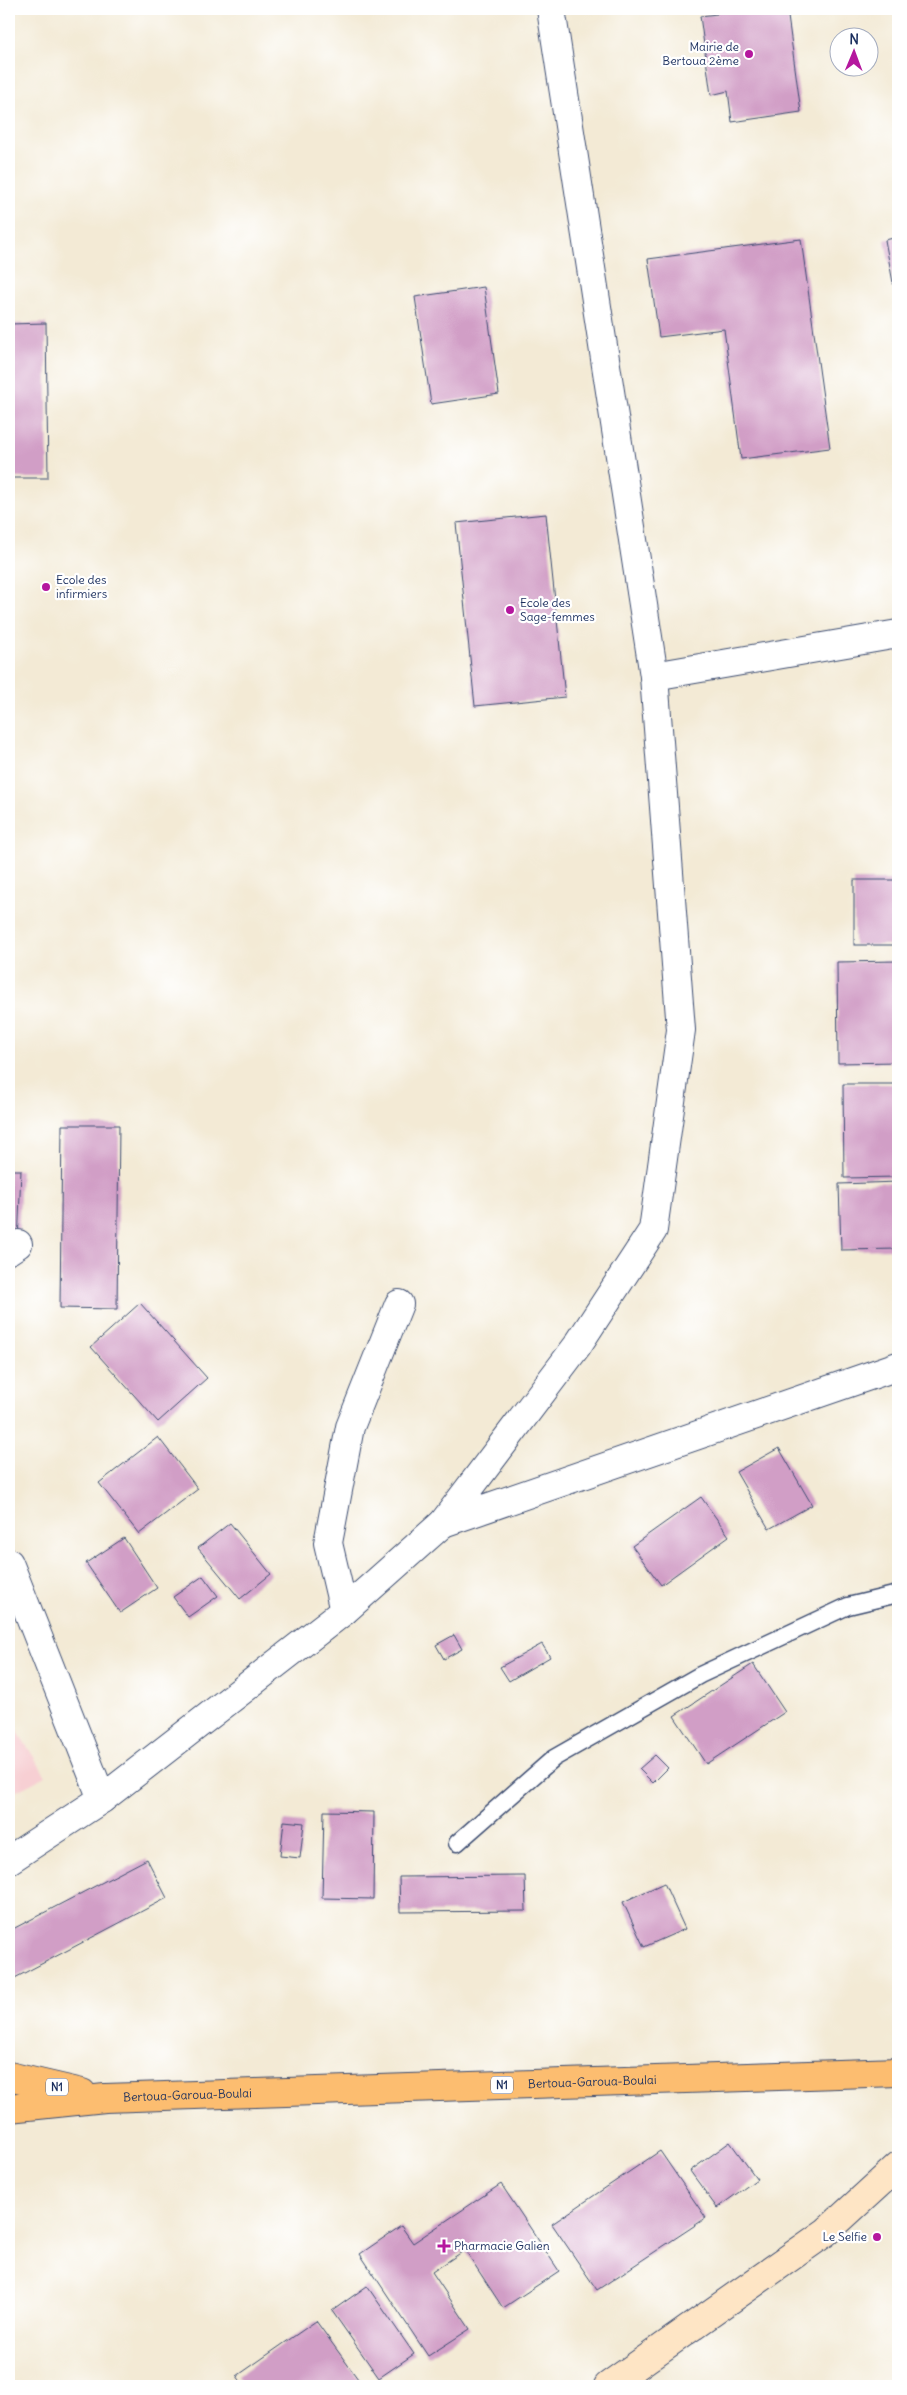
<svg xmlns="http://www.w3.org/2000/svg" width="907" height="2395" font-family="Delius,sans-serif">
<style>
.built{fill:#f7cfd3}
.building{fill:#d19ec6}
.lines{fill:none;stroke-linecap:round;stroke-linejoin:round}
.lane-casing{stroke:#3b4b70;stroke-width:19}
.street-casing{stroke:#3b4b70;stroke-width:30}
.secondary-casing{stroke:#3b4b70;stroke-width:30}
.highway-casing{stroke:#3b4b70;stroke-width:30}
.lane{stroke:#fff;stroke-width:16}
.street{stroke:#fff;stroke-width:28}
.secondary{stroke:#fee5c5;stroke-width:28}
.highway{stroke:#fcbd6f;stroke-width:28}
.poi-dot{fill:#b5179e;stroke:#fff;stroke-width:2}
.labels{text-anchor:middle;stroke-width:4.5;stroke-linejoin:round;paint-order:stroke}
.shield{fill:#fff;stroke:#5f6d8e;stroke-width:1}
.shield-label{font-size:11px;font-weight:bold;fill:#1b2f5e}
.poi-label{font-size:12px;fill:#1b2f5e;stroke:#fff;text-anchor:start}
.street-label{font-size:12px;fill:#1b2f5e;stroke:#fff}
</style>
<rect width="100%" height="100%" fill="#fff"/>
<filter id="ink" filterUnits="userSpaceOnUse"><feTurbulence type="fractalNoise" baseFrequency=".02" numOctaves="2"/><feDisplacementMap in="SourceGraphic" scale="10" xChannelSelector="R" yChannelSelector="G"/><feConvolveMatrix kernelMatrix="1 2 1 2 8 2 1 2 1" color-interpolation-filters="sRGB"/></filter>
<filter id="wash" filterUnits="userSpaceOnUse"><feTurbulence type="fractalNoise" baseFrequency=".0096" numOctaves="4" result="noise"/><feDisplacementMap in="SourceGraphic" scale="20" xChannelSelector="R" yChannelSelector="G"/><feGaussianBlur stdDeviation="1.12" result="paint"/><feColorMatrix in="noise" values="0 0 0 0 0 0 0 0 0 0 0 0 0 0 0 0 0 1.4 0 .05"/><feComposite in="paint" operator="in"/></filter>
<g filter="url(#wash)">
<rect width="100%" height="100%" fill="#f3ead5"/>
<polygon class="built" points="9,1718 46,1776 9,1795"/>
<g id="blocks">
<g class="building">
<polygon points="716,9 787,9 801,112 732,122 728,91 711,95 700,16 717,14"/>
<polygon points="898,237 898,304 897,304 885,240"/>
<polygon points="801,239 830,448 741,459 724,329 659,337 648,259"/>
<polygon points="484,287 499,394 431,404 415,297"/>
<polygon points="46,323 48,478 9,478 9,324"/>
<polygon points="546,514 565,697 475,706 456,523"/>
<rect x="854" y="880" width="44" height="65"/>
<polygon points="898,961 898,1062 838,1063 837,962"/>
<polygon points="843,1084 898,1084 898,1177 844,1178"/>
<polygon points="62,1125 119,1125 117,1309 60,1308"/>
<polygon points="9,1170 21,1170 18,1244 9,1244"/>
<polygon points="898,1182 898,1249 841,1250 839,1184"/>
<polygon points="140,1303 207,1378 158,1422 91,1347"/>
<polygon points="158,1437 198,1489 139,1534 99,1483"/>
<polygon points="779,1448 812,1505 769,1529 736,1472"/>
<polygon points="701,1497 729,1536 661,1585 632,1546"/>
<polygon points="230,1523 271,1574 240,1599 198,1548"/>
<polygon points="124,1538 157,1588 120,1613 86,1563"/>
<polygon points="203,1576 218,1596 188,1617 173,1597"/>
<polygon points="454,1635 462,1649 444,1659 436,1645"/>
<polygon points="542,1644 550,1657 509,1681 500,1667"/>
<polygon points="753,1664 785,1712 706,1764 674,1716"/>
<polygon points="655,1755 668,1768 653,1783 639,1769"/>
<polygon points="324,1811 374,1812 373,1899 322,1898"/>
<polygon points="284,1821 304,1823 300,1858 280,1856"/>
<polygon points="147,1859 167,1898 9,1981 9,1931"/>
<polygon points="525,1876 526,1911 400,1912 399,1877"/>
<polygon points="664,1883 685,1929 644,1947 623,1902"/>
<polygon points="730,2142 757,2179 717,2208 690,2171"/>
<polygon points="660,2151 706,2218 597,2290 552,2224"/>
<polygon points="501,2184 559,2271 503,2308 465,2250 432,2272 470,2329 428,2356 360,2254 401,2226 413,2243"/>
<polygon points="367,2286 414,2354 379,2378 332,2311"/>
<polygon points="316,2321 358,2379 347,2386 244,2386 237,2376"/>
</g>
</g>
</g>
<g filter="url(#ink)">
<use href="#blocks" fill-opacity="0" stroke="#3b4b70" stroke-width="1"/>
<g class="lines">
<defs>
<polyline id="lane" points="457,1843 554,1758 700,1675 848,1606 898,1594"/>
<g id="street">
<polyline points="654,676 898,634"/>
<polyline points="9,1250 18,1244"/>
<polyline points="443,1523 898,1366"/>
<polyline points="9,1563 102,1799"/>
<polyline points="344,1611 328,1543 350,1427 399,1304"/>
<polyline points="9,1860 102,1799 344,1611 443,1523 577,1346 653,1230 681,1030 654,676 551,9"/>
</g>
<polyline id="secondary" points="608,2386 826,2232 898,2166"/>
<g id="highway">
<polyline points="9,2076 82,2093"/>
<path id="s1" d="M9,2108L105,2098L898,2072"/>
</g>
</defs>
<use href="#lane" class="lane-casing"/>
<use href="#street" class="street-casing"/>
<use href="#secondary" class="secondary-casing"/>
<use href="#highway" class="highway-casing"/>
<use href="#lane" class="lane"/>
<use href="#street" class="street"/>
<use href="#secondary" class="secondary"/>
<use href="#highway" class="highway"/>
</g>
</g>
<g class="poi-dot">
<circle cx="749" cy="54" r="5"/>
<circle cx="46" cy="587" r="5"/>
<circle cx="510" cy="610" r="5"/>
<circle cx="877" cy="2237" r="5"/>
<path d="M441.5 2238.5h5v5h5v5h-5v5h-5v-5h-5v-5h5z"/>
</g>
<g class="labels">
<g class="shield">
<rect x="491" y="2076.5" width="22" height="17" rx="4"/>
<rect x="46" y="2078.5" width="22" height="17" rx="4"/>
</g>
<g class="shield-label">
<text x="502" y="2089">N1</text>
<text x="57" y="2091">N1</text>
</g>
<g class="poi-label">
<text x="739" y="51" text-anchor="end">Mairie de<tspan x="739" dy="14">Bertoua 2ème</tspan></text>
<text x="56" y="584">Ecole des<tspan x="56" dy="14">infirmiers</tspan></text>
<text x="520" y="607">Ecole des<tspan x="520" dy="14">Sage-femmes</tspan></text>
<text x="867" y="2241" text-anchor="end">Le Selfie</text>
<text x="454" y="2250">Pharmacie Galien</text>
</g>
<g class="street-label">
<text dy="4" stroke="none"><textPath href="#s1" startOffset="584">Bertoua-Garoua-Boulai</textPath></text>
<text dy="4" stroke="none"><textPath href="#s1" startOffset="179">Bertoua-Garoua-Boulai</textPath></text>
</g>
</g>
<rect width="907" height="2395" fill="none" stroke="#fff" stroke-width="30"/>
<g transform="translate(854 52) rotate(1)"><circle r="24" fill="#ffffff" stroke="#a4acbf"/>
<path d="M0-4L9 19L0 12L-9 19Z" fill="#b5179e"/>
<text y="-8" font-size="14" font-weight="bold" text-anchor="middle" fill="#1b2f5e">N</text>
</g>
</svg>
